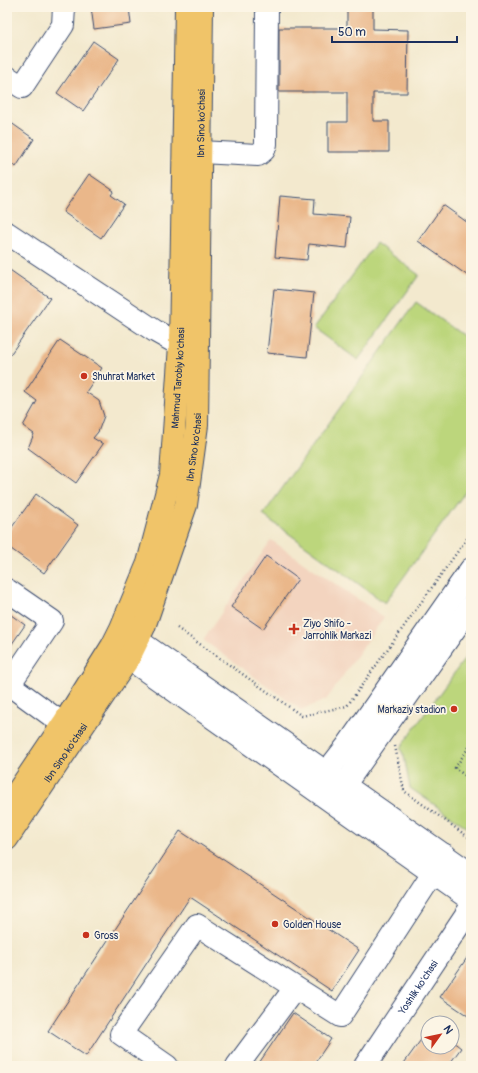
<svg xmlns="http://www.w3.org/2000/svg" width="478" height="1073" font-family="Pangolin,sans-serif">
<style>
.built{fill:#f3d4bf}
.green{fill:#bcd67c;stroke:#6c826d}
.building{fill:#eab78a}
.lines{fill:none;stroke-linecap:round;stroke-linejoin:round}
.minor-casing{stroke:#3b4b6f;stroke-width:24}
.major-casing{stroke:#3b4b6f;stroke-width:24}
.path{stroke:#3b4b6f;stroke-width:2.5;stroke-dasharray:1 3;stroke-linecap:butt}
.minor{stroke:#fff;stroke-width:22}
.major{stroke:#f0c469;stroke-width:22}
.poi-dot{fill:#c8321e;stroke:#fcf5e5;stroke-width:1.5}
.labels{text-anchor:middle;stroke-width:3.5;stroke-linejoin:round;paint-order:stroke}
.street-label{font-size:10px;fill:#1b2f5e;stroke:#fcf5e5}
.poi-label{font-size:10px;fill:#1b2f5e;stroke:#fcf5e5;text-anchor:start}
</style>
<rect width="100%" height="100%" fill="#fcf5e5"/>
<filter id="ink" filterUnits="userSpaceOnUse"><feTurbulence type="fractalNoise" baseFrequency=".025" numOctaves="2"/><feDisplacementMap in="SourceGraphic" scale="8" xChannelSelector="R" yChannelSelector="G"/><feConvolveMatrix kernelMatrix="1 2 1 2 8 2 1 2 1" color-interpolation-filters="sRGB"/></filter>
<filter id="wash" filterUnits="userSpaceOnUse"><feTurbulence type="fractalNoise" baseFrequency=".012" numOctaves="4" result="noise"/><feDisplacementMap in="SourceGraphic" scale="16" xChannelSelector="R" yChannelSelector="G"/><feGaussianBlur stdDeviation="0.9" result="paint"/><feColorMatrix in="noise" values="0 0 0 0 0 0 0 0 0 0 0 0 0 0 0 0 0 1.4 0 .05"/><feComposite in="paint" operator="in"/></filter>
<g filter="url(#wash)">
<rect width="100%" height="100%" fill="#f3e9ce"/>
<polygon class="built" points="271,540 384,617 326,700 301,710 203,640"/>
<g class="green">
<polygon points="376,243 419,275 358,360 314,328"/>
<polygon points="416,302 471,342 471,484 385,603 263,515"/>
<polygon points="471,650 471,830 410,788 404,756 400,748"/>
</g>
<g id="blocks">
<g class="building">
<polygon points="91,7 129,7 131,24 94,29"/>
<polygon points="347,7 373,7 373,29 408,30 407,93 373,93 373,121 389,121 389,152 328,152 328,122 347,122 347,92 279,92 279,28 347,28"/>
<polygon points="93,41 119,59 83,111 57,93"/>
<polygon points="7,120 34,139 16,167 7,161"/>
<polygon points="89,174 114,191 111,195 124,204 101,238 63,212"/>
<polygon points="280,196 315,199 314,214 350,217 347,248 309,244 307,260 275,257"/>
<polygon points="443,205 471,225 471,278 418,241"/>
<polygon points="7,268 50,298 7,359"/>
<polygon points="274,289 314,293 307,357 267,353"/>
<polygon points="60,340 102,368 86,392 99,401 104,416 98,432 93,438 103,444 76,483 28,448 34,434 23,426 37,401 25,392"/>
<polygon points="36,494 78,525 44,573 7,546 7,534"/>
<polygon points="266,556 298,579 263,629 231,607"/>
<polygon points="7,612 25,625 7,651"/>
<polygon points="180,831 359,950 332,991 190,897 86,1056 48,1031"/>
<polygon points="471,952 471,1018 440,997"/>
<polygon points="293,1013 331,1039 313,1066 257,1066"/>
<polygon points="428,1030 428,1047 452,1047 452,1041 461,1048 448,1066 402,1066"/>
</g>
</g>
</g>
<g filter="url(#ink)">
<use href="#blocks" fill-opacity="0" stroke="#3b4b6f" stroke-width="1"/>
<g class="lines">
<defs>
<g id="minor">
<polyline points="7,77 22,87 63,25 64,7"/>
<polyline points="200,152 258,155 264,150 266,144 267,7"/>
<polyline points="7,233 155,331 180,345 196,347"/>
<polyline points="7,590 52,621 9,685"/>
<polyline points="123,630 471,874"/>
<polyline points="114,648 471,900"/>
<polyline points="7,683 78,735"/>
<polyline points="318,783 347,746 471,569"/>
<polyline points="336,797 471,606"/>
<polyline points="167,1066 121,1034 197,925 340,1016 445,855"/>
<polyline points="237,1066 295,988"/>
<path id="s1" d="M365,1066L471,907"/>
</g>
<g id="major">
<path id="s2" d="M7,807L63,724L112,646L121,628L148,563L171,475L180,345L186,7"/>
<path id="s3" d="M7,839L129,658L144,627L186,505L197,425L202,7"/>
</g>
</defs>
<use href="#minor" class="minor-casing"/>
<use href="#major" class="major-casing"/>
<g class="path">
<polyline points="177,628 302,716 347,706 471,533"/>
<polyline points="471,744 455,768 471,780"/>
<polyline points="395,746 404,791 471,839"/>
</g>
<use href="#minor" class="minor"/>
<use href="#major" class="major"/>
</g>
</g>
<g class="poi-dot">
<circle cx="84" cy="376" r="4"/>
<path d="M292 623h4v4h4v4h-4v4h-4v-4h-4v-4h4z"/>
<circle cx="454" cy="709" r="4"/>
<circle cx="275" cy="924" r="4"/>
<circle cx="86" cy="935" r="4"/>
</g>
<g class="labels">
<g class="street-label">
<text dy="4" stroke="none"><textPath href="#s3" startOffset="764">Ibn Sino ko'chasi</textPath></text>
<text dy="4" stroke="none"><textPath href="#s2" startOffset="471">Mahmud Tarobiy ko'chasi</textPath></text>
<text dy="4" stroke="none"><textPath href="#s3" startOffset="440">Ibn Sino ko'chasi</textPath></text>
<text dy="4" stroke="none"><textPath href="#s3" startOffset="104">Ibn Sino ko'chasi</textPath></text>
<text dy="4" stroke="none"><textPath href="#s1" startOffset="95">Yoshlik ko'chasi</textPath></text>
</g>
<g class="poi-label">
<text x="92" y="380">Shuhrat Market</text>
<text x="303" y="627">Ziyo Shifo -<tspan x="303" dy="12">Jarrohlik Markazi</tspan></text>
<text x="446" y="713" text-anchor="end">Markaziy stadion</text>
<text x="283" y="928">Golden House</text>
<text x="94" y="939">Gross</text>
</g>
</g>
<rect width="478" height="1073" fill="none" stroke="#fcf5e5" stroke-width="24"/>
<g transform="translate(440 1035) rotate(57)"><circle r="19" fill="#fcf5e5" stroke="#a2a6af"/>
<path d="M0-3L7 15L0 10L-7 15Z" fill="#c8321e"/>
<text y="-6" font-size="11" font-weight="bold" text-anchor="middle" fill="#1b2f5e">N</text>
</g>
<path d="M332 36v6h125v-6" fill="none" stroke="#1b2f5e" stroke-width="2"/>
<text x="338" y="36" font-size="12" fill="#1b2f5e" stroke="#fcf5e5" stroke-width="3" paint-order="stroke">50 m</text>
</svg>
